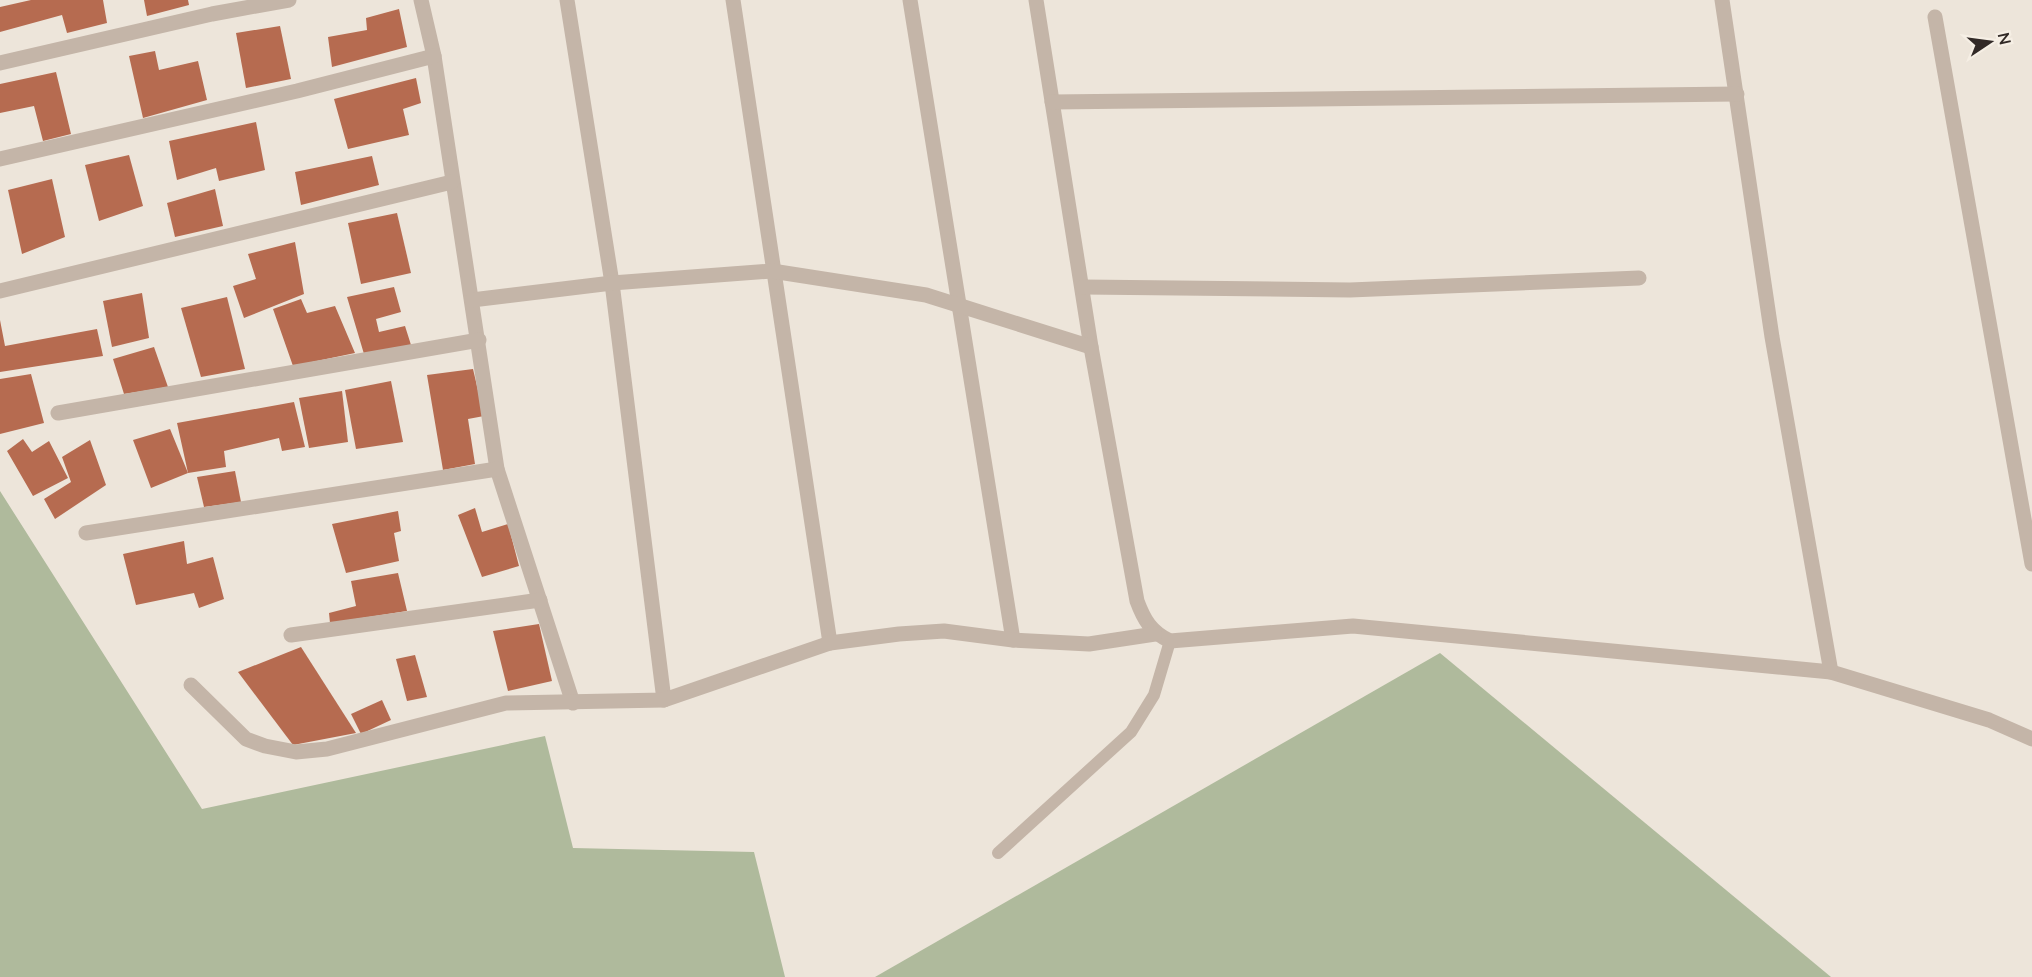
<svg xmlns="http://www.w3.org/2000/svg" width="2032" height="977" font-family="Mulish,sans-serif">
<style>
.green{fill:#afba9c}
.building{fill:#b66b50}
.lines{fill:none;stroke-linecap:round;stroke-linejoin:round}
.lane{stroke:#c4b5a8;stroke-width:12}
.street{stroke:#c4b5a8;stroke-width:15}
</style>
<rect width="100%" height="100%" fill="#ede5da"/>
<g class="green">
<polygon points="0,491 202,809 545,736 573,848 754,852 785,977 0,977"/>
<polygon points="1440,653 1831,977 875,977"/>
</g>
<g class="building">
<polygon points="31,0 103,0 107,23 67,33 62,15 0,32 0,7"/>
<polygon points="144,0 188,0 189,5 147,16"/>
<polygon points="399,9 407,47 332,67 328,37 367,30 366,18"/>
<polygon points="280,26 291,79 246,88 236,33"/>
<polygon points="155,51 159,70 198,61 207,100 143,118 129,56"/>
<polygon points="56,72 71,134 43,141 34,106 0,113 0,84"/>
<polygon points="416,78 421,103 403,109 409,135 348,149 334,99"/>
<polygon points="256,122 265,170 219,181 216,168 177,180 169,141"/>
<polygon points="129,155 143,206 99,221 85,165"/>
<polygon points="372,156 379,185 301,205 295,172"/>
<polygon points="52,179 65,237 22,254 8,190"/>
<polygon points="215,189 223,226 175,237 167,203"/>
<polygon points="397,213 411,273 361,284 348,223"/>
<polygon points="295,242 304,294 244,318 233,286 256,279 248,254"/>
<polygon points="394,287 401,312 376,319 379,332 405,326 411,345 364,354 347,297"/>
<polygon points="142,293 149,338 112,347 103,301"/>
<polygon points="227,297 245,369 201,377 181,308"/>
<polygon points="301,299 307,313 335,306 355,353 293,366 273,309"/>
<polygon points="0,320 5,346 97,329 103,356 0,372"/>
<polygon points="154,347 168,387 124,394 113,359"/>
<polygon points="473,369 484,416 468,419 475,464 443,470 427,375"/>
<polygon points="31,374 44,423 0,434 0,379"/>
<polygon points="391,381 403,442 356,449 345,390"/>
<polygon points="342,391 348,442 309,448 299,398"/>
<polygon points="294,402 305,447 282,451 279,438 224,451 226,467 188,473 177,423"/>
<polygon points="170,429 188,473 151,488 133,440"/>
<polygon points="23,439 32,452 49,441 68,478 33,496 7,451"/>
<polygon points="90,440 106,485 55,519 44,499 71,482 62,457"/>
<polygon points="235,471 241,502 204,507 197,477"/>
<polygon points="475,508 482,532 508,524 519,566 482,577 458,515"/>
<polygon points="398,511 401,531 394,533 399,561 346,573 332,524"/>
<polygon points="184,541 187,564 213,557 224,599 199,608 194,593 136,605 123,554"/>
<polygon points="398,573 407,611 330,623 329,613 356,606 351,581"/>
<polygon points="539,624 552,681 508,691 493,631"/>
<polygon points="301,647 356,733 293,745 238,672"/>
<polygon points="415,655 427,697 407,701 396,659"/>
<polygon points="382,700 391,720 361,734 351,714"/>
</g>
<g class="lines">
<polyline class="lane" points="998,853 1131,732 1154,695 1170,641"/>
<g class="street">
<polyline points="421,0 434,56 497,469 573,703"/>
<polyline points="567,0 612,283 664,700"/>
<polyline points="733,0 830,643"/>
<polyline points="910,0 1013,640"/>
<path d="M1036,0L1091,347L1137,601C1144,620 1151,632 1170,641L1353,626L1831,672L1989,720L2032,739"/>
<polyline points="1722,0 1772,337 1831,672"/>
<polyline points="1935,17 2032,564"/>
<polyline points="0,63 212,14 289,0"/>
<polyline points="1052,102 1737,94"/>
<polyline points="0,159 297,91 434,56"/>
<polyline points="1083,287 1350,290 1639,278"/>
<polyline points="0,291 452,182"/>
<polyline points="472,300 612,283 772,271 926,295 1091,347"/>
<polyline points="58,413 479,340"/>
<polyline points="86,533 497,469"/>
<polyline points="291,635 540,600"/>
<polyline points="191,685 246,739 265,746 296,752 327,749 506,703 664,700 830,643 899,634 944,631 1013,640 1089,644 1155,634"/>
</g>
</g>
<g transform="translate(1990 42) rotate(77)" stroke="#f6efe5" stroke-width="4.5" paint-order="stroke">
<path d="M0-4.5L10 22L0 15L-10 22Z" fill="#322a27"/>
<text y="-9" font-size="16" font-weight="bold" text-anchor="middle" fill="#322a27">N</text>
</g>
</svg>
